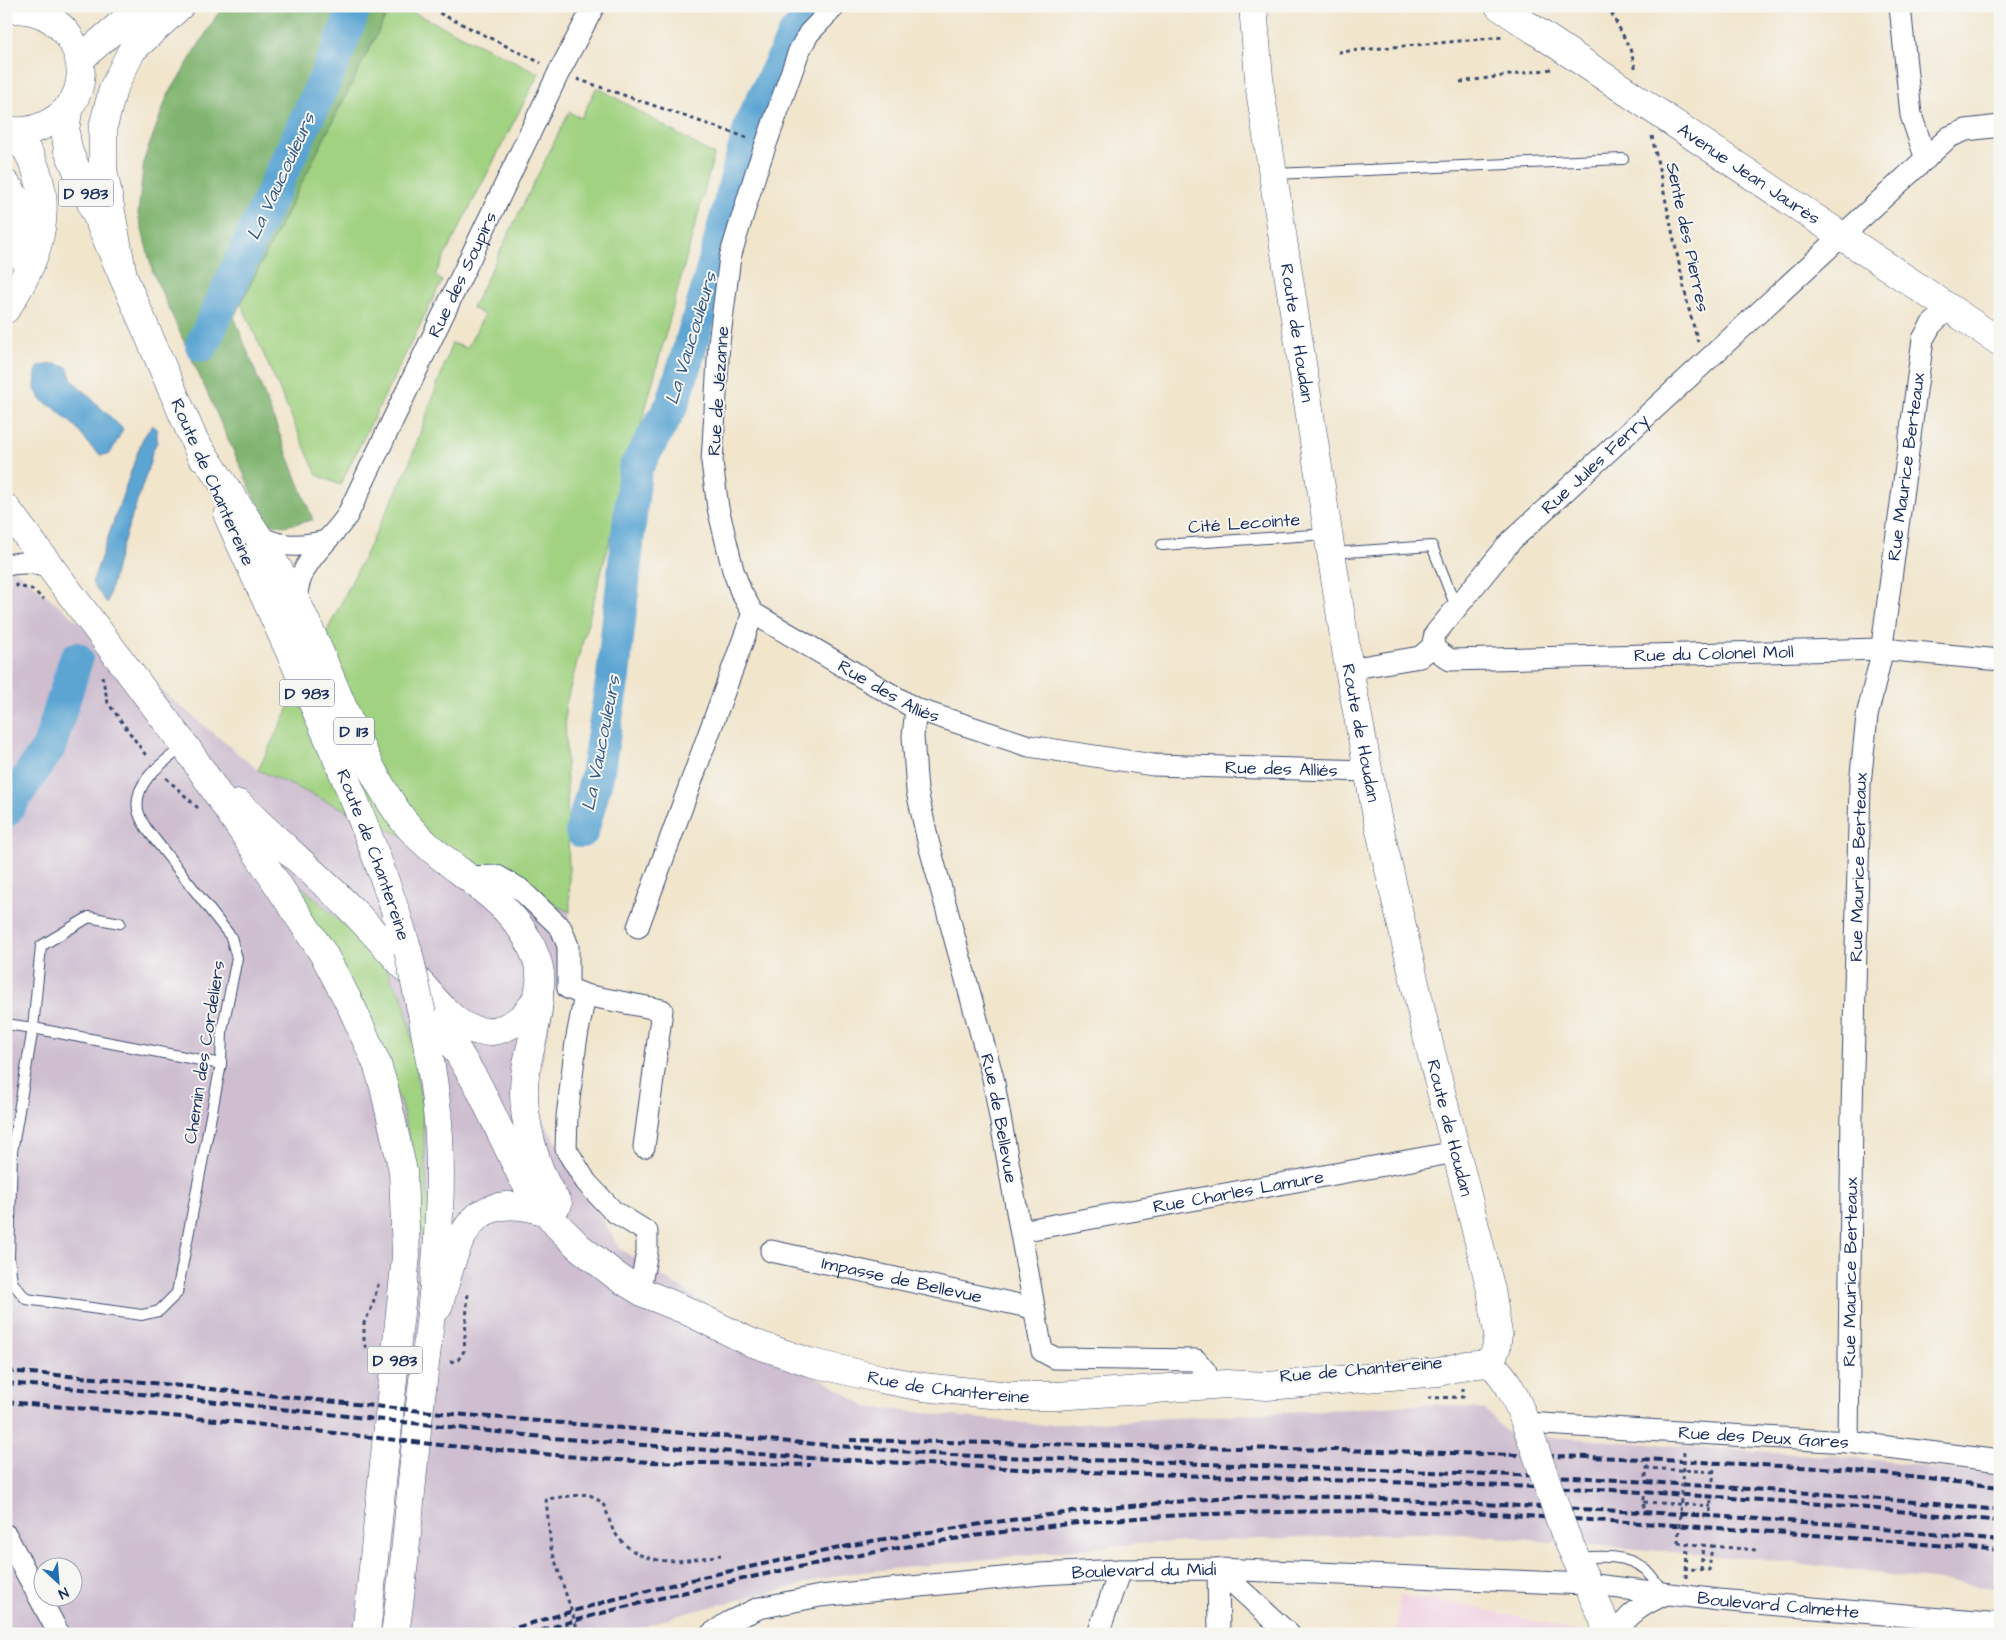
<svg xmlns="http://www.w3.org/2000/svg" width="2006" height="1640" font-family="'Architects Daughter',sans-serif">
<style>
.built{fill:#f1d0e2}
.industrial{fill:#cebed0;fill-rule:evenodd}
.green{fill:#a1d281;stroke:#5e8070}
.forest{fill:#80b46f;stroke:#4e7266}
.water{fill:#5ca5d3;stroke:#3c6a98}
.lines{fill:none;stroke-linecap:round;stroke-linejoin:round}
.river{stroke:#5ca5d3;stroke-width:34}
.service-casing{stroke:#3b4a6e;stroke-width:12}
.minor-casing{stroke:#3b4a6e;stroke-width:23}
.secondary-casing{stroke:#3b4a6e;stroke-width:29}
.primary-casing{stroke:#3b4a6e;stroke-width:29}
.motorway-casing{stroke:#3b4a6e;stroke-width:29}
.path{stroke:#3b4a6e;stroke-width:3;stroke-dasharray:4 4;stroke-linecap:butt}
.service{stroke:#fff;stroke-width:10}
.minor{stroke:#fff;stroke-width:21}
.secondary{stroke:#fff;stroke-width:28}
.primary{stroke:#fff;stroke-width:28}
.motorway{stroke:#fff;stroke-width:28}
.rail{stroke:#1b2f5e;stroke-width:4;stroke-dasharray:8 4;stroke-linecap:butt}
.secondary-bridge-casing{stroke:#3b4a6e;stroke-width:29;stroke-linecap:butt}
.primary-bridge-casing{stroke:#3b4a6e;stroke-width:29;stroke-linecap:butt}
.path-bridge{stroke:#3b4a6e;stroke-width:3;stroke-dasharray:4 4;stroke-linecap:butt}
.secondary-bridge{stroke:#fff;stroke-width:28}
.primary-bridge{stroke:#fff;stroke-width:28}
.labels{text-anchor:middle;stroke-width:4;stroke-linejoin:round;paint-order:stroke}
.shield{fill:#f6f6f2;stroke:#5d6b8a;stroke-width:1}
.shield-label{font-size:16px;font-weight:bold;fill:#1b2f5e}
.street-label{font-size:18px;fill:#1b2f5e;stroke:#f6f6f2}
.water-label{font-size:19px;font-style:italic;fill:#325887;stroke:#f6f6f2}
</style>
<rect width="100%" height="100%" fill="#f6f6f2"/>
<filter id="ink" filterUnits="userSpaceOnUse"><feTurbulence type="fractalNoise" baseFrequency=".02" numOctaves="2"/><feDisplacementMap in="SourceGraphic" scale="10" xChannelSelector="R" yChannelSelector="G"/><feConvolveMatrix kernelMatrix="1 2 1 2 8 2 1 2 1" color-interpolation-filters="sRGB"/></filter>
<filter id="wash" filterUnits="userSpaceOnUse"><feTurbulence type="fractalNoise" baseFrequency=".0096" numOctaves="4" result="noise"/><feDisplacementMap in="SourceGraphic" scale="20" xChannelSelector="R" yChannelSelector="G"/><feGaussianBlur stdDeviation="1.12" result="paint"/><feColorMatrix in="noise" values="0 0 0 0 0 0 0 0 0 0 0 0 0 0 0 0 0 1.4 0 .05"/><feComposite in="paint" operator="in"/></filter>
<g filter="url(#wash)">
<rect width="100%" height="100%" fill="#f1e5cc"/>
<polygon class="built" points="1399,1595 1467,1606 1590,1634 1398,1634"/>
<path class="industrial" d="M6,562L258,770L570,912L534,1104L620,1249L866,1407L1043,1425L1437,1404L1486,1410L1508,1434L1869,1459L2000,1476V1589L1789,1562L1437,1532L1133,1544L844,1574L682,1614L623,1634H6ZM42,1568H72V1598H42Z"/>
<g class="green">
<polygon points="391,6 400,6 539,73 435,275 442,281 340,485 317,475 241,303"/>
<polygon points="597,87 714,155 565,707 570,912 258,770 407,470 452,343 467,348 484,315 472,308 569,112 581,118"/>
<polygon points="298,886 302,887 320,903 372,952 389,972 390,979 403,997 412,1038 422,1108 428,1204 427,1237 421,1237 419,1190 414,1160 400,1101 296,888"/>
</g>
<polygon class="forest" points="226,6 391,6 234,317 313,520 284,526 266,523 153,273 138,214 144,160 167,97 217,15"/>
<g class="water">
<polygon points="56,364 67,367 72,380 123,429 110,454 101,455 92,448 76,427 53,407 42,401 35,389 36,372 39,366"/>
<polygon points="152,425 157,430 157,442 152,452 149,466 120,552 107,603 92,583 142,440"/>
</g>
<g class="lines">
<g class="river">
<polyline points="202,345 337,53 355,6"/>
<polyline points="6,810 49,747 76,659"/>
<polyline points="582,831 597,776 613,676 635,469 673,403 707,291 751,124 795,34 820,6"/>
</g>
</g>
</g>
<g filter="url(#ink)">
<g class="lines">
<defs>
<g id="service">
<polyline points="1274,174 1623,159"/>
<polyline points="1162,545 1313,535 1327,532"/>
<polyline points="1332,553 1432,546 1456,607"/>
<path d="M184,746C164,762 133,781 138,810C139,816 143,823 146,828L231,937L237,958L222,1031L221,1064L177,1293L159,1311L142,1315L26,1299L12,1282L9,1257L12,1152L33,1028L221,1064"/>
<polyline points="6,1024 33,1028 41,946 89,917 120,923"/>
<path d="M1578,1558C1601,1556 1627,1554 1646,1570C1652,1576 1658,1585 1663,1591"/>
</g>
<g id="minor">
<path id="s1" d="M835,6L809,33L799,51L756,172L730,257L719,343L712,462L718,508L733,570L741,592L753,613L916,709L1029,746L1153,765L1368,771"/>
<polyline points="1900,6 1911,115 1926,159"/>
<path d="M256,535C279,548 301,547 326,541"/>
<path d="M6,565C22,562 39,561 53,571"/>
<path id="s2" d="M296,601C298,561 326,546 347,516L559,72L594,6"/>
<path id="s3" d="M1432,647L1450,660L1882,649L2000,660"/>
<path id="s4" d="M1349,669L1420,657L1432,647L1435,634L1511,541L1949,137L1966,130L2000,126"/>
<path id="s5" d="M916,709L913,736L917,791L928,841L993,1078L1042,1351L1055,1358L1196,1360L1206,1372V1386"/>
<polyline points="467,877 497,876 520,889 561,928 568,946 568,988"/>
<polyline points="638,927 753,613"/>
<polyline points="568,988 585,995 662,1010 644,1147"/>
<polyline points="585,995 576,1042 567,1117 566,1149 586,1182 613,1211 647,1232 647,1252 642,1278 634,1287"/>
<path id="s6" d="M1021,1231L1456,1152"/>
<path id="s7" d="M771,1251L1033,1308"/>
<path id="s8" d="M1526,1423L1848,1442L2000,1461"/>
<path id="s9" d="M1848,1442L1852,1111L1860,784L1867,716L1880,661L1923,339L1931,325L1949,308"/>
<polyline points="6,1535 59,1634"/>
<polyline points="1218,1569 1289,1634"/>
<polyline points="1218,1569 1219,1634"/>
<path id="s10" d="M711,1634L729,1622L759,1608L820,1596L1041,1574L1120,1570L1218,1569L1587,1584L1719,1600L2000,1624"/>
<polyline points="1098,1634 1120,1570"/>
<path d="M1617,1634C1626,1614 1646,1603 1666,1594"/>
</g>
<g id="secondary">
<path id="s11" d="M1253,6L1260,90L1349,669L1377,817L1427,1036L1491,1290L1498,1334L1496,1349L1490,1363"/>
<path id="s12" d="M1499,6L2000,342"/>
<path d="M539,995C539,1022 529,1048 525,1075C520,1113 535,1173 558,1204"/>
<path id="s13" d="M426,999L479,1087L522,1177L534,1196L557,1225L579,1247L619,1278L644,1293L683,1309L750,1342L809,1362L881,1379L923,1387L1010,1396H1057L1226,1384L1267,1386L1439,1372L1466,1365L1490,1363"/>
<path d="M438,1307C457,1246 463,1187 544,1211"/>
<path d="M1490,1363C1513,1383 1520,1410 1531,1438"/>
<polyline points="1565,1534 1603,1618 1607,1634"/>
</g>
<g id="primary">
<path d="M6,10C76,0 111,93 47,124C35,130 20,133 6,130"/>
<polyline points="69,106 65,130 68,150 201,456"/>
<path d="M6,184C24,204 27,232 22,257"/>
<path d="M6,309C37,262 58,209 29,154C24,145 16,138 10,130"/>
<path d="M194,440C228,492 266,544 295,599C331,669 353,748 398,813C436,868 511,890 535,955C542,972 543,990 532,1006C519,1025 493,1037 471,1029C450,1021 434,998 419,982C398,960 378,937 357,915C319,876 277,842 239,804"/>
<polyline points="6,508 188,750 251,844 324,955 352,1008 377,1064 384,1087 403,1171 406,1256 366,1634"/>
<path id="s14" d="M228,516C292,659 363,801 408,951"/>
<path d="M395,1634C405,1567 410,1498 417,1431C428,1334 444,1236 439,1137C437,1096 429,1055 422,1014"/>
</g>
<g id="motorway">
<polyline points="80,59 124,21 153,6"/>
<polyline points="123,276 103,169 103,127 113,89 132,50 180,6"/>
</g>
</defs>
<use href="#service" class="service-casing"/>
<use href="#minor" class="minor-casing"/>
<use href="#secondary" class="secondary-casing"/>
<use href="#primary" class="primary-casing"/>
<use href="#motorway" class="motorway-casing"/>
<g class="path">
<polyline points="425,6 541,63"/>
<polyline points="1608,6 1630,49 1636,70"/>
<polyline points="1338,52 1504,37"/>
<polyline points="577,79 748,138"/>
<polyline points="1460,82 1552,69"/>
<polyline points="1652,136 1688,306 1698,342"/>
<polyline points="15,584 17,586 31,589 44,599"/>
<polyline points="102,676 108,703 148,758"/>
<polyline points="166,778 198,808"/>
<polyline points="373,1353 364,1345 364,1323 372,1307 379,1281"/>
<polyline points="450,1362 458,1360 464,1351 468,1292"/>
<polyline points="1428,1398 1463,1397 1463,1387"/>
<polyline points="1646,1468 1713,1472"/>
<polyline points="1646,1477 1647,1463"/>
<polyline points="1713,1481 1714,1466"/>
<polyline points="1644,1502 1711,1506"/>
<polyline points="1644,1508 1644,1496"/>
<polyline points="1710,1512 1711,1500"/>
<polyline points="1678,1543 1712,1546 1709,1570 1687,1569"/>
<polyline points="1712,1546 1756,1550"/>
<polyline points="1701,1570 1703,1545"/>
<polyline points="1686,1578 1687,1544"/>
<path d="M579,1634L551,1548L546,1499L588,1494C592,1496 597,1499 601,1502C608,1509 609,1525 615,1533C641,1571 683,1561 721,1555"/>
</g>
<use href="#service" class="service"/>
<use href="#minor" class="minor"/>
<use href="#secondary" class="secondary"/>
<use href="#primary" class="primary"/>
<use href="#motorway" class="motorway"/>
<g class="rail">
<polyline points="6,1371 143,1382 442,1413 948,1455 1574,1477 1838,1495 2000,1510"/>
<polyline points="6,1383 141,1394 553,1438 810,1458 1058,1471 1597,1489 1836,1505 2000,1521"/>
<polyline points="6,1402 228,1421 440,1445 600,1459 651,1462 810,1465"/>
<polyline points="850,1440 1381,1451 1622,1458 1839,1469 2000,1487"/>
<polyline points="494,1634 615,1599 707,1576 872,1541 981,1524 1087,1510 1240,1496 1341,1497 1680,1514 1835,1524 2000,1541"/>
<path d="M530,1634C606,1610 684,1592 761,1575C909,1543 1060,1519 1211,1514C1295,1511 1380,1510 1464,1513C1507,1514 1549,1518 1591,1520C1727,1528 1864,1538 2000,1551"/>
</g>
<defs>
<polyline id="secondary-bridge" points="1531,1438 1565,1534"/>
<polyline id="primary-bridge" points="408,951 422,1014"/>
</defs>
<use href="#secondary-bridge" class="secondary-bridge-casing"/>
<use href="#primary-bridge" class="primary-bridge-casing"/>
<polyline class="path-bridge" points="1678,1543 1684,1452"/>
<use href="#secondary-bridge" class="secondary-bridge"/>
<use href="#primary-bridge" class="primary-bridge"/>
</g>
</g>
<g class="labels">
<g class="shield">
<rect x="58.5" y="179.5" width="55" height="27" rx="4"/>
<rect x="279.5" y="679.5" width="55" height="27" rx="4"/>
<rect x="334" y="717.5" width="40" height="27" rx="4"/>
<rect x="367.5" y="1346.5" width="55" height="27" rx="4"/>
</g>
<g class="shield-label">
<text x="86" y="199">D 983</text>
<text x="307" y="699">D 983</text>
<text x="354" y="737">D 113</text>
<text x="395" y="1366">D 983</text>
</g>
<g class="street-label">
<text dy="6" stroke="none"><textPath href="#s12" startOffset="301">Avenue Jean Jaurès</textPath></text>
<text transform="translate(1688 237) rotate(78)" y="6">Sente des Pierres</text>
<text dy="6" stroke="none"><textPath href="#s2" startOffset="369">Rue des Soupirs</textPath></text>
<text dy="6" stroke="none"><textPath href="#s11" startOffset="330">Route de Houdan</textPath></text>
<text transform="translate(718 391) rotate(-86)" y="6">Rue de Jézanne</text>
<text dy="6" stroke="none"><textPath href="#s4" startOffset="335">Rue Jules Ferry</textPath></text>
<text dy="6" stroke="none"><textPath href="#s9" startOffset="979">Rue Maurice Berteaux</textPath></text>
<text transform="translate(213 482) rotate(66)" y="6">Route de Chantereine</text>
<text transform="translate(1244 523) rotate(-4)" y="6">Cité Lecointe</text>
<text dy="6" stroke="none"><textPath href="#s3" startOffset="286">Rue du Colonel Moll</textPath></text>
<text dy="6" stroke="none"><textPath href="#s1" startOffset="796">Rue des Alliés</textPath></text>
<text dy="6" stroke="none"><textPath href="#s11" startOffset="735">Route de Houdan</textPath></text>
<text dy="6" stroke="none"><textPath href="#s1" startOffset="1201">Rue des Alliés</textPath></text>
<text dy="6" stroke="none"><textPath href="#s14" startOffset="369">Route de Chantereine</textPath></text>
<text dy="6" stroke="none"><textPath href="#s9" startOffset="575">Rue Maurice Berteaux</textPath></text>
<text transform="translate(204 1052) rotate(-81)" y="6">Chemin des Cordeliers</text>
<text dy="6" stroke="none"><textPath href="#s5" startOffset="420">Rue de Bellevue</textPath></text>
<text dy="6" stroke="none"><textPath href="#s11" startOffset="1140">Route de Houdan</textPath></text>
<text dy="6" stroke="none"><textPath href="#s6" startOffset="221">Rue Charles Lamure</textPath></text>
<text dy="6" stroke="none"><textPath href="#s9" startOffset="170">Rue Maurice Berteaux</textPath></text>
<text dy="6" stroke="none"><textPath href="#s7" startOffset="134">Impasse de Bellevue</textPath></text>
<text transform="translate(1361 1369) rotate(-5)" y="6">Rue de Chantereine</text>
<text dy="6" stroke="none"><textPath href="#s13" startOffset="694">Rue de Chantereine</textPath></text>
<text dy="6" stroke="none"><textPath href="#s8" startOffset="238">Rue des Deux Gares</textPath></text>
<text dy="6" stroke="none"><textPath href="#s10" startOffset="442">Boulevard du Midi</textPath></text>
<text dy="6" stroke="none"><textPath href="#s10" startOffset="1078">Boulevard Calmette</textPath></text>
</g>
<g class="water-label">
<text transform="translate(280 176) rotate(-65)" y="7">La Vaucouleurs</text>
<text transform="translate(690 338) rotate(-73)" y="7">La Vaucouleurs</text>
<text transform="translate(600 743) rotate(-79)" y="7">La Vaucouleurs</text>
</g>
</g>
<rect width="2006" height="1640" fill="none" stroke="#f6f6f2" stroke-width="25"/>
<g transform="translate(58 1582) rotate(154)"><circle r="24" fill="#f6f6f2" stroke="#9ea6b7"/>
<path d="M0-4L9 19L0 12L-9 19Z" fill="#1f6fb2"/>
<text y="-8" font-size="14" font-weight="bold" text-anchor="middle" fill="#1b2f5e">N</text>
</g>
</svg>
